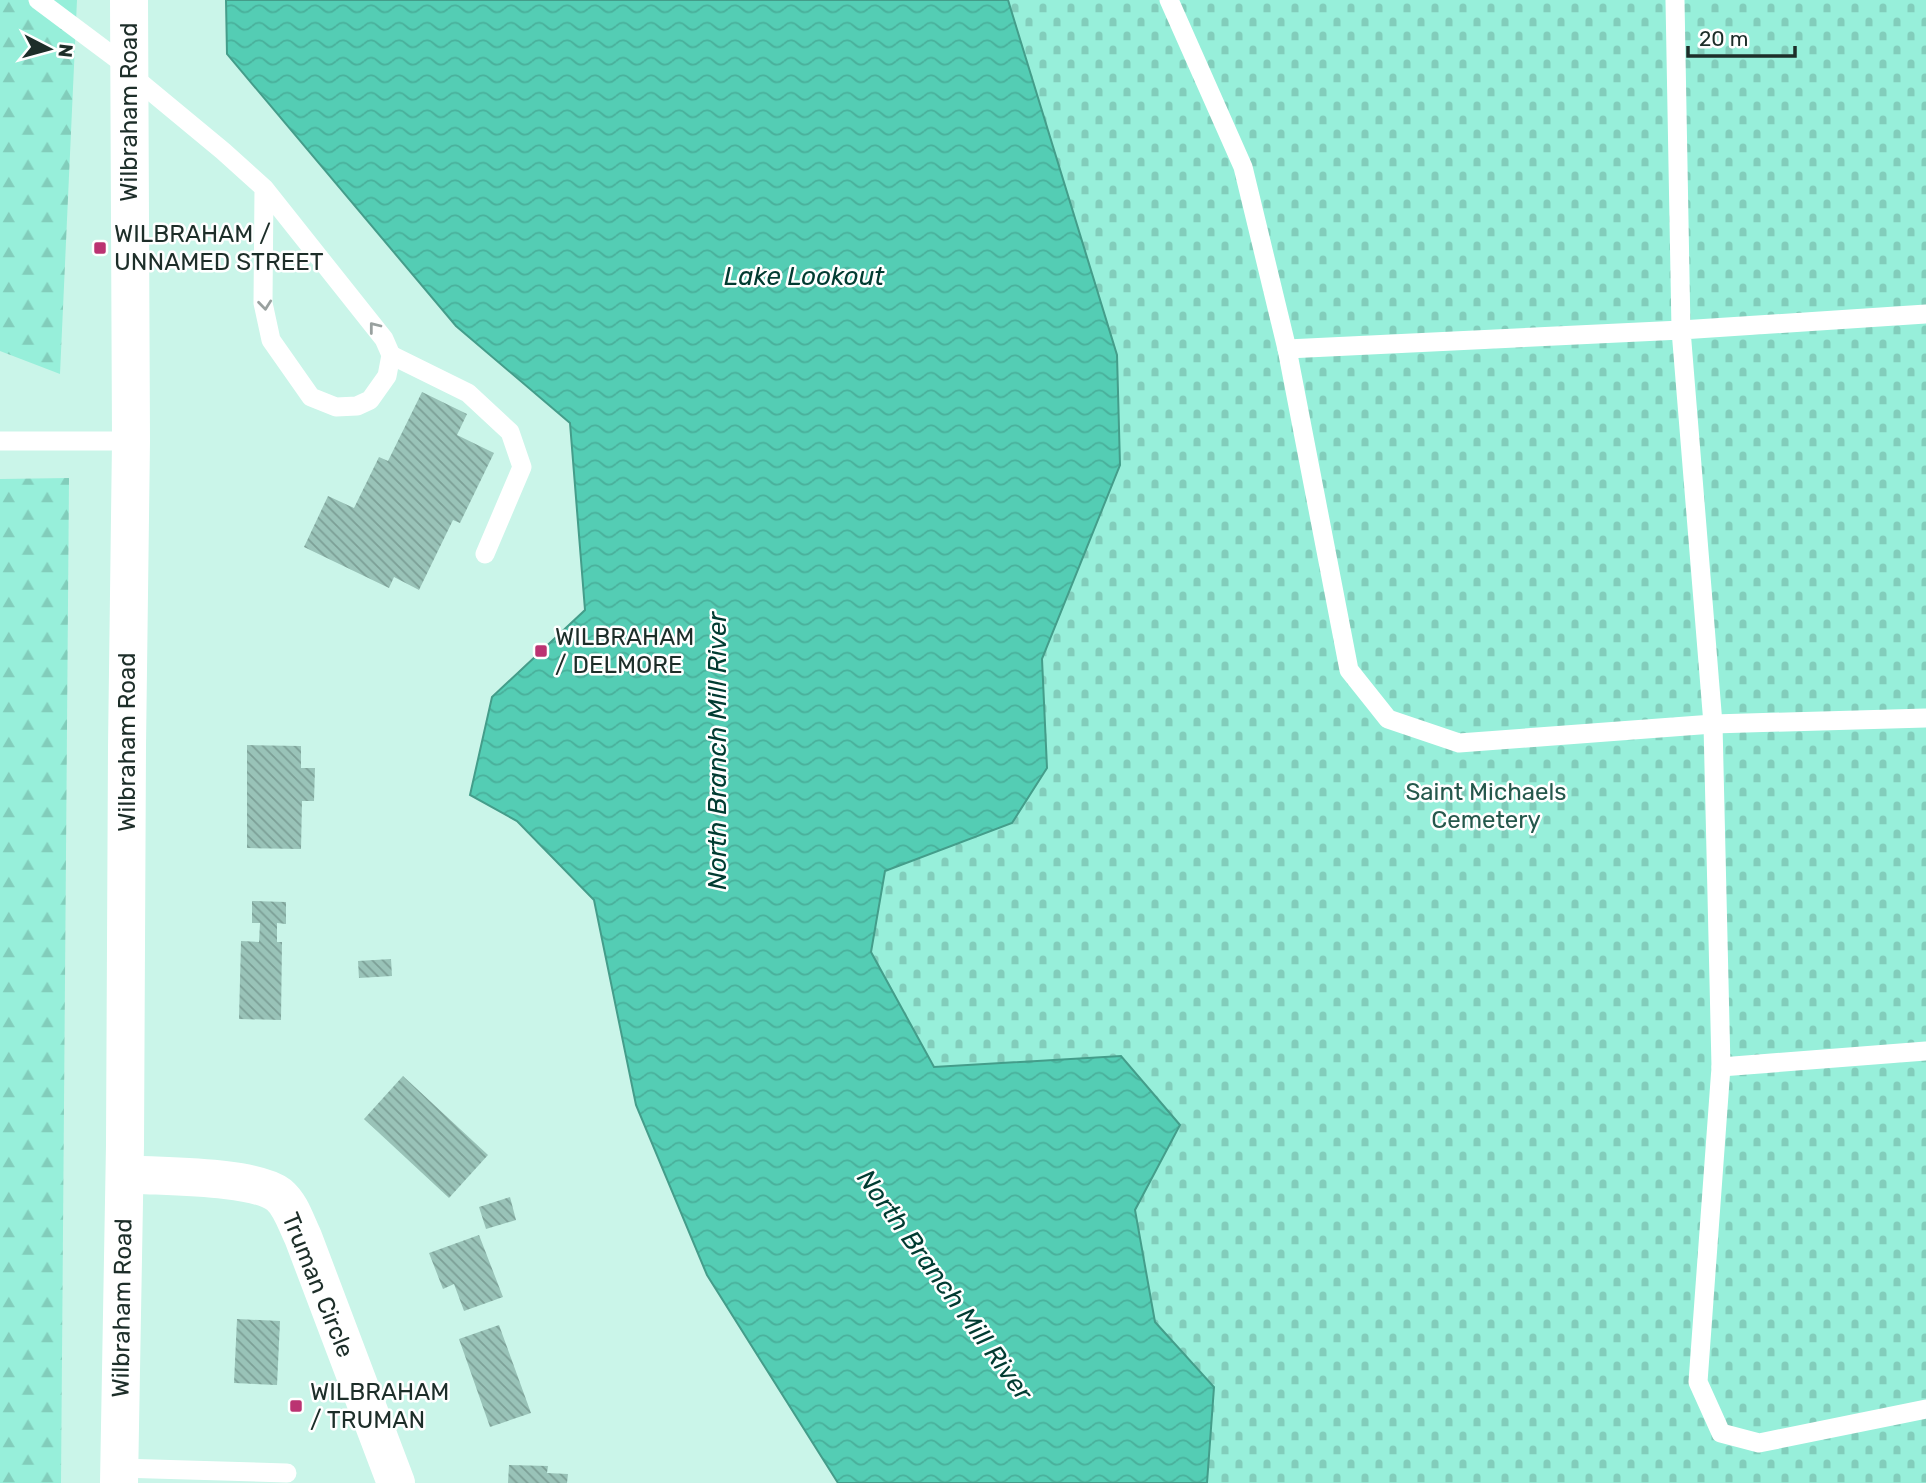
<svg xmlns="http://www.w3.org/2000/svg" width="1926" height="1483" font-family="Rubik,sans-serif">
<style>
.forest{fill:url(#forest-firs)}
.cemetery{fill:url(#cemetery-stones)}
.water{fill:url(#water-waves);stroke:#449d8a;stroke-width:2}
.building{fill:url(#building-back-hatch)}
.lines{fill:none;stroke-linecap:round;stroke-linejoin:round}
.service{stroke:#fff;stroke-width:19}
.minor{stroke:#fff;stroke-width:38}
.secondary{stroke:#fff;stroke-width:38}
.oneway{stroke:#99a19f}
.poi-dot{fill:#bb3372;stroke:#fff;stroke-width:2.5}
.labels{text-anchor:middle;stroke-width:5;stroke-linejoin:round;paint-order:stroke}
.street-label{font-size:24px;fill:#1d2e29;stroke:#fff}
.poi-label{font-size:24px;fill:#1d2e29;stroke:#fff;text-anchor:start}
.park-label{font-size:24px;fill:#25584c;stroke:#fff}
.water-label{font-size:26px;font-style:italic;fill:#013b31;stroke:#fff}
</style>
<defs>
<pattern id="forest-firs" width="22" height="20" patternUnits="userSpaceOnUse" patternTransform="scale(1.75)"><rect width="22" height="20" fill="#97efda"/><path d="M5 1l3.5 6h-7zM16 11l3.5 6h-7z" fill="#82cdbb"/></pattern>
<pattern id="cemetery-stones" width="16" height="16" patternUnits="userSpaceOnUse" patternTransform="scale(1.75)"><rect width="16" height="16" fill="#97efda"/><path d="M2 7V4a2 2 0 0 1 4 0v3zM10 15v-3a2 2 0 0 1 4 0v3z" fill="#82cdbb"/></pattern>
<pattern id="water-waves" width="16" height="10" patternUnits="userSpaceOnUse" patternTransform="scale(1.75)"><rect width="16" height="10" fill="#54cdb4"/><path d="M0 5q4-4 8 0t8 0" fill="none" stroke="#49b09b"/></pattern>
<pattern id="building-back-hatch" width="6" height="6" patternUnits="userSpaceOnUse" patternTransform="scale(1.75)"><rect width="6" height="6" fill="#99c3b8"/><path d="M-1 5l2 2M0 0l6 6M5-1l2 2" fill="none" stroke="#7c9f96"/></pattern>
</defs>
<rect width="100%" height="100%" fill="#caf5e9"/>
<g class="forest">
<polygon points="0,0 77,0 60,374 0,351"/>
<polygon points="69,478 61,1483 0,1483 0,479"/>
</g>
<polygon class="cemetery" points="1008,0 1926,0 1926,1483 1207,1483 1214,1387 1155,1322 1135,1210 1180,1125 1121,1056 934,1067 871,952 885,871 1012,823 1047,768 1042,659 1120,465 1117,355"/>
<polygon class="water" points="226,0 1008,0 1117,355 1120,465 1042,659 1047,768 1012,823 885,871 871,952 934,1067 1121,1056 1180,1125 1135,1210 1155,1322 1214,1387 1207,1483 838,1483 707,1275 636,1105 594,900 517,821 470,795 492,697 585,610 570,423 456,326 227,54"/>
<g class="building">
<polygon points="422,392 467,414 457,435 494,453 460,523 453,520 419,590 394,577 389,588 304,547 328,496 354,508 379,457 388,461"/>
<polygon points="247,745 301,746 301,768 315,768 314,801 302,801 301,849 247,848"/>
<polygon points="252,901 286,902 286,924 277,923 277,942 282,942 281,1020 239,1019 241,941 259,942 260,923 252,923"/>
<polygon points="391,959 392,976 359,978 358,961"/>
<polygon points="403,1076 488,1155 449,1198 364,1119"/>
<polygon points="510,1197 516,1220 486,1229 479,1207"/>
<polygon points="479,1235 503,1297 464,1311 454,1284 443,1289 429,1253"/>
<polygon points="237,1319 280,1321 277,1385 234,1383"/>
<polygon points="499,1325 531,1413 490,1427 459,1339"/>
<polygon points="509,1465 548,1466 547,1473 568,1474 567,1483 508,1483"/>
</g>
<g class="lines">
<g class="service">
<polyline points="38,0 129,68"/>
<polyline points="1169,0 1243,167 1287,349"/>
<polyline points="1675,0 1681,330 1287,349 1349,670 1388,719 1459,743 1713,724 1926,718"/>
<polyline points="130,74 223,151 264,188 384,339 391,355 387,376 370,400 357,406 336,407 311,397 271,340 263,303 264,188"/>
<polyline points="1926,314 1681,330 1713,724 1721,1067 1926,1051"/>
<polyline points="391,355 468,393 510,432 522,467 485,554"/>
<polyline points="0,441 131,441"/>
<polyline points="1721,1067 1698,1382 1721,1433 1759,1443 1926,1409"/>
<polyline points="119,1468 287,1473"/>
</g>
<path class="minor" d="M125,1174C159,1177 253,1175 279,1195C291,1205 296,1223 303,1237L396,1483"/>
<polyline class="secondary" points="119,1483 125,1145 127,747 131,441 129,0"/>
</g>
<defs><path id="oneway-chevron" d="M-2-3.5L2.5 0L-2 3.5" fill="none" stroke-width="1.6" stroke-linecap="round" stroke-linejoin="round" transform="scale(1.75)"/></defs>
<g class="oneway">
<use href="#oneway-chevron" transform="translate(265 305) rotate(84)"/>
<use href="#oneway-chevron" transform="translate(374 327) rotate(-128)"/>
</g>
<g class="poi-dot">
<rect x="93" y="241" width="14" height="14" rx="3.5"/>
<rect x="534" y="644" width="14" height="14" rx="3.5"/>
<rect x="289" y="1399" width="14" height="14" rx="3.5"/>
</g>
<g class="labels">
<g class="street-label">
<text transform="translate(129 112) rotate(-90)" y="8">Wilbraham Road</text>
<text transform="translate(127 742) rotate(-90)" y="8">Wilbraham Road</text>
<text transform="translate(318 1285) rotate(68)" y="8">Truman Circle</text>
<text transform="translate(122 1308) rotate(-89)" y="8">Wilbraham Road</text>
</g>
<g class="poi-label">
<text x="114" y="242">WILBRAHAM /<tspan x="114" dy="28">UNNAMED STREET</tspan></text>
<text x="555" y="645">WILBRAHAM<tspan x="555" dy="28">/ DELMORE</tspan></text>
<text x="310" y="1400">WILBRAHAM<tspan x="310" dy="28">/ TRUMAN</tspan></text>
</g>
<g class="park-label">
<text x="1486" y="800">Saint Michaels<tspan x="1486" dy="28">Cemetery</tspan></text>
</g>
<g class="water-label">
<text x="804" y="285">Lake Lookout</text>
<text transform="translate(717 751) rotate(-90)" y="9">North Branch Mill River</text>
<text transform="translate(945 1285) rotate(54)" y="9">North Branch Mill River</text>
</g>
</g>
<g transform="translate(49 49) rotate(96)" stroke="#ffffff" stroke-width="5" paint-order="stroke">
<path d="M0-5L12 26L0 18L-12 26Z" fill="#1d2e29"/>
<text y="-10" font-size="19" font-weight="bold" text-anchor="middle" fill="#1d2e29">N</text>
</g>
<path d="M1688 46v10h107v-10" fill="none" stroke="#1d2e29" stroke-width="3.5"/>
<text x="1699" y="46" font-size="21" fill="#1d2e29" stroke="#ffffff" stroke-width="5" paint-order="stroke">20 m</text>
</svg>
